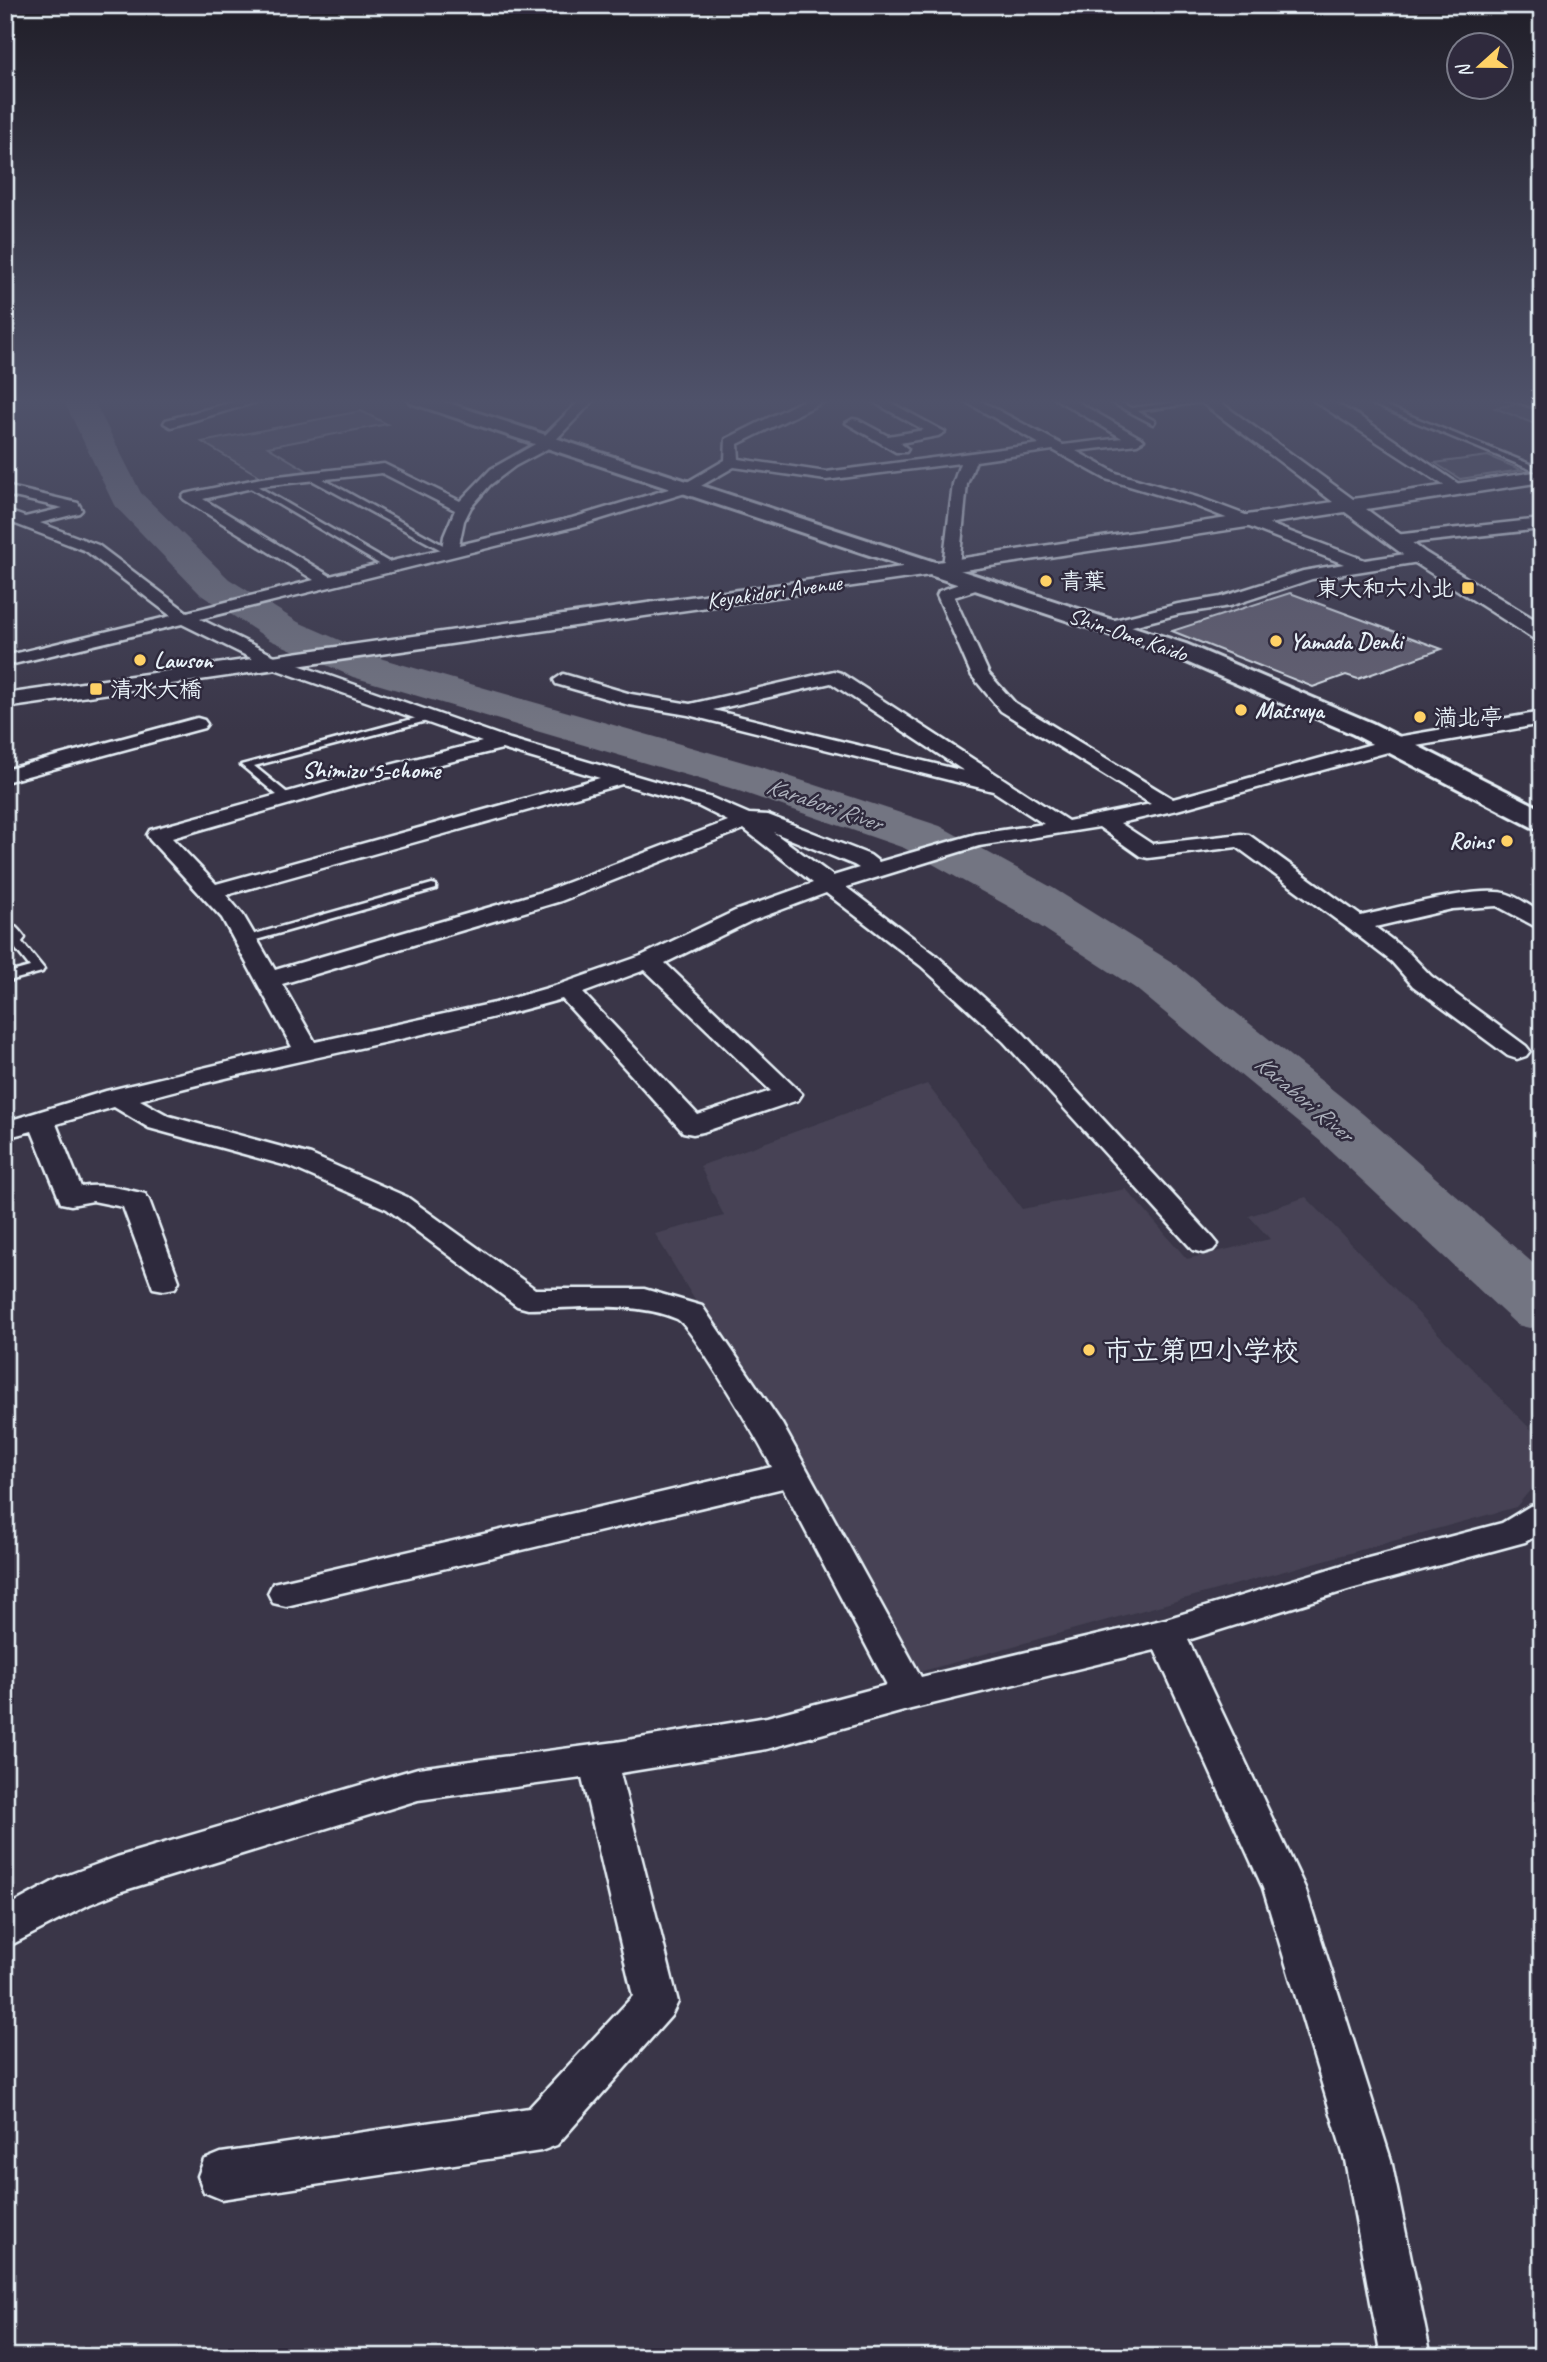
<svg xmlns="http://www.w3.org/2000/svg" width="1547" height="2362" font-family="Caveat,'Klee One',sans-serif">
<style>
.built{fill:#464354}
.green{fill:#504e5f;stroke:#9ca0ac;stroke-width:2}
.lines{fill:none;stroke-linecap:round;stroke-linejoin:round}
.river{fill:#737482;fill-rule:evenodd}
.building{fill:#636171;stroke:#e8f1f8;stroke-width:2}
.service-casing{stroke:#e8f1f8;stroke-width:5}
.minor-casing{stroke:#e8f1f8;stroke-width:5}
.tertiary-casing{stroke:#e8f1f8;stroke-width:5}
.primary-casing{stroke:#e8f1f8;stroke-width:6}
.service{fill:#2f2a3d;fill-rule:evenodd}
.minor{fill:#2f2a3d;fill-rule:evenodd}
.tertiary{fill:#2f2a3d;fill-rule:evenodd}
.primary{fill:#2f2a3d;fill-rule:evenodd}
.poi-dot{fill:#ffd166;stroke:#2f2a3d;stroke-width:2.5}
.labels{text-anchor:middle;stroke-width:5;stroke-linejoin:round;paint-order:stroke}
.far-poi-label{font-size:23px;font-weight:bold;fill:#e8f1f8;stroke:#2f2a3d;text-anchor:start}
.far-street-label{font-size:23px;fill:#e8f1f8;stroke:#2f2a3d}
.far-neighbourhood-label{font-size:24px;font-weight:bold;fill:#e8f1f8;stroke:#2f2a3d}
.far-water-label{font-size:24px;font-style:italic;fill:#aeb2bd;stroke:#2f2a3d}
.poi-label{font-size:28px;font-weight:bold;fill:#e8f1f8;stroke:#2f2a3d;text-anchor:start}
</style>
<rect width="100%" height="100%" fill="#3a3648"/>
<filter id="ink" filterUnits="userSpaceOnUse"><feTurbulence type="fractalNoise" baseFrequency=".0143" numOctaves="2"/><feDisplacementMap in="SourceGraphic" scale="14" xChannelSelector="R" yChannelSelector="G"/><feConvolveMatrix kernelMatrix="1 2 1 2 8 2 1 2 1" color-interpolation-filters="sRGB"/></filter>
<g filter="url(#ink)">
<polygon class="built" points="927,1084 1022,1209 1126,1189 1187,1259 1270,1239 1249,1216 1306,1197 1542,1441 1542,1476 1516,1507 919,1672 655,1234 724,1216 700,1166"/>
<g class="green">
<polygon points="1515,404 1542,411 1542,427 1495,408"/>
<polygon points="361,411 387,424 268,447 308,471 261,477 202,442"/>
<polygon points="1488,456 1522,470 1460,479 1435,463"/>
</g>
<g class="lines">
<polygon class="river" points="63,399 93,399 141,493 229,579 298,622 383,659 764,768 940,826 1053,888 1175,964 1363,1114 1542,1271 1542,1331 1517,1325 1319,1140 1135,988 1015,910 904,848 730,788 353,677 270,640 201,595 114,505"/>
</g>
<polygon class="building" points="1290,593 1442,649 1358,679 1346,675 1313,687 1172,631"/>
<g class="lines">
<defs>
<g id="service">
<polygon points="1113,399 1131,408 1204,399 1225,399 1137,411 1155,421 1153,424 1107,400"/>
<polygon points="1360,399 1369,399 1542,469 1542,474"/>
<polygon points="1507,399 1519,399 1542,405 1542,409"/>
<polygon points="308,474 314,474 454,551 447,553 308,478"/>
<polygon points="250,482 392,564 393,566 386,568 247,486 246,484"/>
<polygon points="431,714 436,717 434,719 254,766 291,796 291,800 283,800 241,765"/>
<polygon points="432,884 436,885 436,889 249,942 241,942 239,940 241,938"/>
<polygon points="13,934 17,936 44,969 42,972 5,982 5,974 30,967 7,938"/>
</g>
<g id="minor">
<polygon points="245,399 267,399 171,427 164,423 166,420"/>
<path d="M581,399H595L547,449L515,466L490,485L471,507L464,521L459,545L572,518L682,485L725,460L726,439L806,399H829L738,444L739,459L826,472L1040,444L961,399H977L1063,445L1122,438L1056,399H1072L1144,440L1137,444L1076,451L1116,473L1203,499L1365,560L1419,552L1427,557L1419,562L1312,579L1230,606L1179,614L1109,632L1103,631L1100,627L1103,623L1178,604L1221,597L1303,571L1344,564L1193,505L1106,479L1053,450L976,461L967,484L959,566L951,571L943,566L953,484L960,463L826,480L734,467L692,491L581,525L200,619L281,659L510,739L712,798L749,814L768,815L870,855L879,862L976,834L1044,824L993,791L688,715L629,705L556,684L554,680L563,674L631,694L690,704L834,671L841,673L1068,821L1151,804L1001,711L972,676L937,595L939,591L970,580H982L984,584L982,588L954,597L989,674L1015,703L1173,799L1397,737L1542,712V724L1399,749L1177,810L1120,823L1152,844L1241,834L1249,835L1361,916C1392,909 1481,884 1508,894C1520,898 1531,907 1542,913V930L1497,906L1452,909L1375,927L1408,952L1431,976L1526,1046L1530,1051L1526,1056L1517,1059L1508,1056L1413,986L1392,962L1349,929L1237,847L1148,858L1140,856L1099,827L979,846L846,887L937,956L1022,1032L1213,1238L1218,1244L1213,1250L1203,1253L1193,1250L1004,1042L921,966L826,893L751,921L665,963L802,1094L798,1100L703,1132L693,1134L683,1132L562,999C422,1039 280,1061 140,1100L169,1116L311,1155L407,1197L535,1289H644L702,1306L782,1424L921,1677L1166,1619L1349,1563L1502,1523L1530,1506L1542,1503V1532L1525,1542L1351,1589L1188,1640L1305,1888L1391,2160L1431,2357H1381L1345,2160L1263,1888L1155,1650L911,1709L767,1749L620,1773L678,2002L671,2016L557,2145L541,2151L221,2199L204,2192L198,2176L204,2160L221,2153L529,2108L633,1996L582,1778L418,1800L122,1891L90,1904L5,1948V1908L60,1878L117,1857L418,1768L616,1742L767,1717L887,1685L783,1488L286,1606L273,1603L268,1593L273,1583L286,1580L772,1467C761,1446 691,1325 677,1319C632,1300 575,1309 528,1309L517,1306L387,1209L291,1167L149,1128L114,1107L56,1124L81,1187C102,1183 125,1189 145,1194L149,1200L179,1281L175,1288L164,1290L153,1288L123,1207L93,1201L71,1205L61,1203L32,1131L5,1138V1122L106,1091L292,1047L222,918L150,840L147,835L150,830L342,777L482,742L269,667L182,624L5,666V656L171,616L86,551L5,520V510L25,517L63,508L5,495V486L78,503L82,510L79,513L40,523L98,545L187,612L314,580L185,500L182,497L185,494L261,478L384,464L460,501L491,469L537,443ZM382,473L455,510L444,536L442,549L330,576L203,499L261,486ZM831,683L964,771L713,710ZM502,749L600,778L216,884L172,838L356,785ZM622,784L698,806L728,821L545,891L275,970L243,915L226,895ZM744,829L813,883L735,911L641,956L558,985L495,1003L315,1042L282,984L561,901ZM773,832L854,865L859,868L833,876ZM645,970L771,1091L698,1115L583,993Z"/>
<polygon points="868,399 884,399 945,432 938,436 900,443 908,449 906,452 896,452 846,423 853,419 858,420 888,436 924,430"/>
<polygon points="1311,399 1327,399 1359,416 1466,489 1464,492 1454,492"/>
<polygon points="1542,519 1542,529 1394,545 1386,540 1394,535"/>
<polygon points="197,718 204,720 207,724 204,728 5,782 5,770"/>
<path d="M5,922C15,924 19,930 25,938L21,943L5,948Z"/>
</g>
<polygon id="tertiary" points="1197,399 1216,399 1353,499 1542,471 1542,482 1366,509 1426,553 1542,624 1542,641 1534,639 1412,561 1345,512 951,572 5,708 5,694 951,560 1333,502"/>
<polygon id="primary" points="408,399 436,399 1186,644 1372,723 1542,809 1542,830 1532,827 1353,734 1168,654 411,403"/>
</defs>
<use href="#service" class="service-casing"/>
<use href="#minor" class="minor-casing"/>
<use href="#tertiary" class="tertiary-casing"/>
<use href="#primary" class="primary-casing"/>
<use href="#service" class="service"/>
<use href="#minor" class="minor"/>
<use href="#tertiary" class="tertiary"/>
<use href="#primary" class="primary"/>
</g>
</g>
<linearGradient id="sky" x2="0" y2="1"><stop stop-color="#201e28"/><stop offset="0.55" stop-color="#4f526a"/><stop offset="1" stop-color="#4f526a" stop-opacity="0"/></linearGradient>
<rect width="1547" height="730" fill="url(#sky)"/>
<g class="poi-dot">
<circle cx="1046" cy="581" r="7"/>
<rect x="1461" y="581" width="14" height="14" rx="3.5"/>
<circle cx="1276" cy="641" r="7"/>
<circle cx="140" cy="660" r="7"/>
<rect x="89" y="682" width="14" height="14" rx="3.5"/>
<circle cx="1241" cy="710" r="7"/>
<circle cx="1420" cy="717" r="7"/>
<circle cx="1507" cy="841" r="7"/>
<circle cx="1089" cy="1350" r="7"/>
</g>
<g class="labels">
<g class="far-poi-label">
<text x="1060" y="589">青葉</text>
<text x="1454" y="596" text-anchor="end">東大和六小北</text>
<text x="1290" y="649">Yamada Denki</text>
<text x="154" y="668">Lawson</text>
<text x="110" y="697">清水大橋</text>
<text x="1255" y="718">Matsuya</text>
<text x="1434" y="725">満北亭</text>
<text x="1493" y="849" text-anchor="end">Roins</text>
</g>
<g class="far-street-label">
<text transform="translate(774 591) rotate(-8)" y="8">Keyakidori Avenue</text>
<text transform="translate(1128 634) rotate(19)" y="8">Shin-Ome Kaido</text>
</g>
<g class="far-neighbourhood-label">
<text x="371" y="778">Shimizu 5-chome</text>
</g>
<g class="far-water-label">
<text transform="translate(824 804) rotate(19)" y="8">Karabori River</text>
<text transform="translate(1304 1098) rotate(40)" y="8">Karabori River</text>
</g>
<g class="poi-label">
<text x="1103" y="1360">市立第四小学校</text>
</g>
</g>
<rect width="1547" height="2362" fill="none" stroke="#2f2a3d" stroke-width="28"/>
<rect x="14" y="14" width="1519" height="2334" fill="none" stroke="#e8f1f8" stroke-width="2.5" filter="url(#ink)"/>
<g transform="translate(1480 66) rotate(249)"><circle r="33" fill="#2f2a3d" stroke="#797a88" stroke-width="2"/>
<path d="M0-5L12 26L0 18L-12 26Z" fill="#ffd166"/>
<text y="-10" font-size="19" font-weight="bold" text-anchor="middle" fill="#e8f1f8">N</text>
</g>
</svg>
